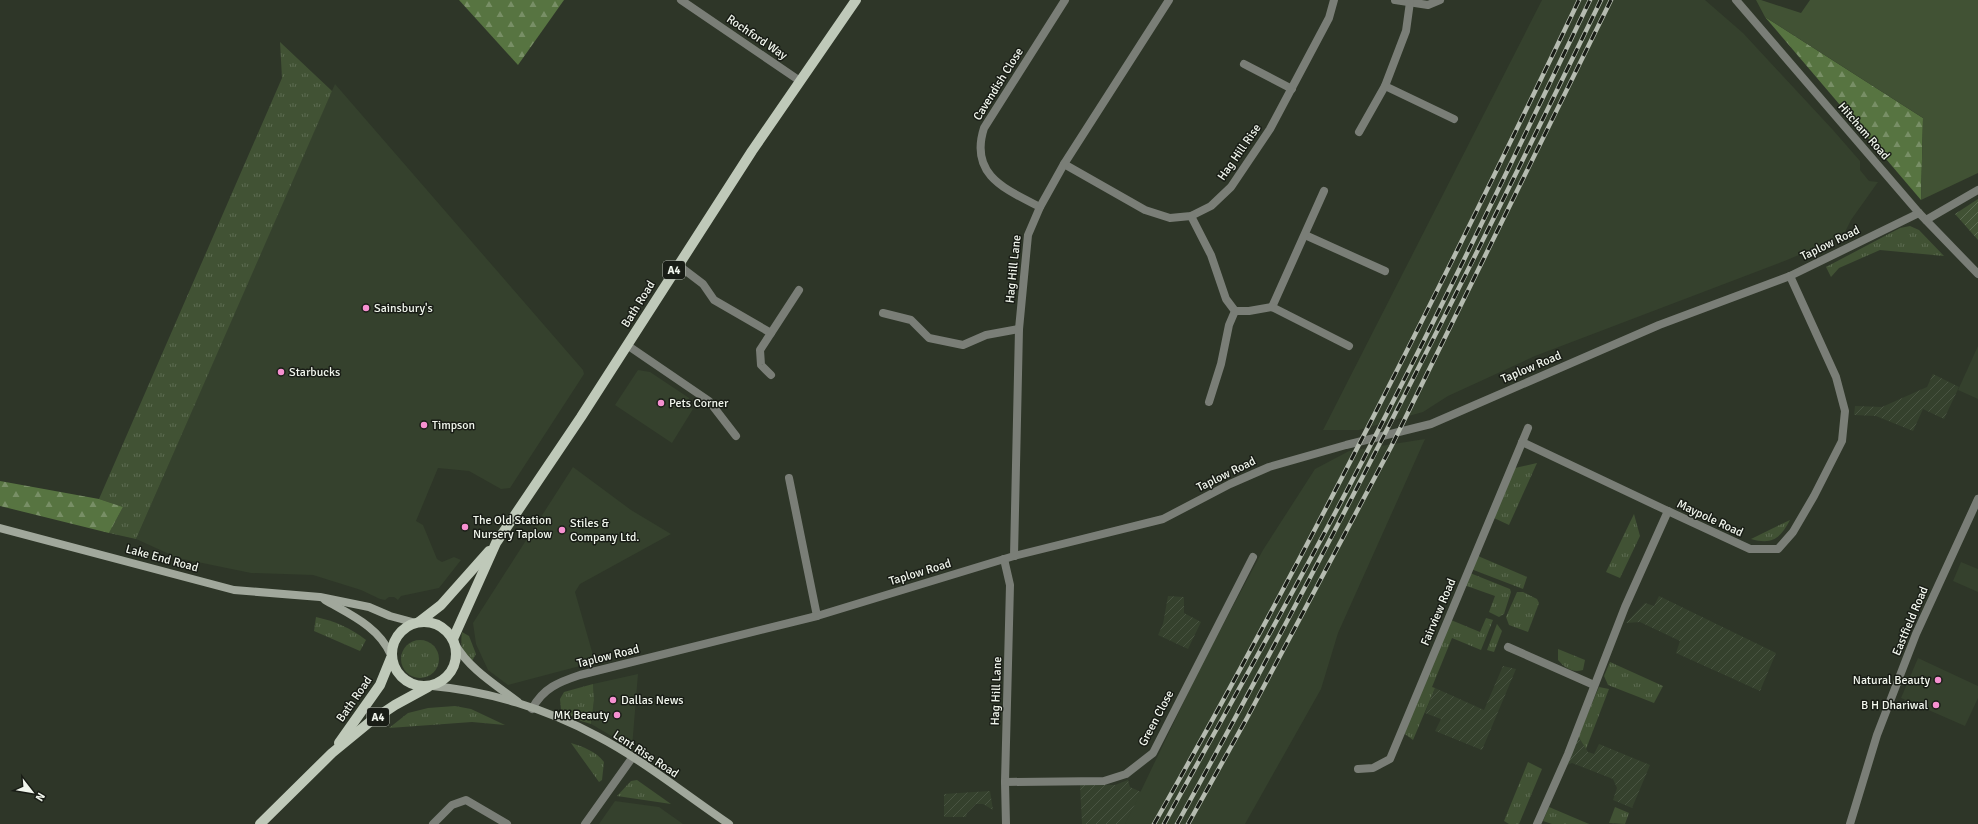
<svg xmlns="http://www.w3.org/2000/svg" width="1978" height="824" font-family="Signika,sans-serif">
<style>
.built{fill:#35412d}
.industrial{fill:url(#industrial-furrows)}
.grass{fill:url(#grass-tufts)}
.forest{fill:url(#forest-firs)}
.park{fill:#415234}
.garden{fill:url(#garden-furrows)}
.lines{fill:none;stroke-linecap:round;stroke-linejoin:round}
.street{stroke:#7a7e77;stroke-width:8}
.secondary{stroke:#a1a89c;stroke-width:8}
.primary{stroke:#bfc9b9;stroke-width:10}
.rail-casing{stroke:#b5bbb0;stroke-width:4.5}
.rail{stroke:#191d16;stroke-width:3;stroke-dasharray:9;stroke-linecap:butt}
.poi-dot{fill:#f690d0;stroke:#191d16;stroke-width:1.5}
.labels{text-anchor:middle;stroke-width:3;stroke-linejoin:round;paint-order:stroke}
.shield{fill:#191d16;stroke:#b0b5ac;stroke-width:1}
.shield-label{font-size:11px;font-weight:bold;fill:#f1f6ed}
.street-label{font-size:12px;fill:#f1f6ed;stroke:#191d16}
.poi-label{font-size:12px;fill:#f1f6ed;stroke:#191d16;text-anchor:start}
</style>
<defs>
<pattern id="industrial-furrows" width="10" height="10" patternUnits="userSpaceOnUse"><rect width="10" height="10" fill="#35412d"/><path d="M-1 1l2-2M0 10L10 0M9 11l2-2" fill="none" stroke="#495442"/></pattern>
<pattern id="grass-tufts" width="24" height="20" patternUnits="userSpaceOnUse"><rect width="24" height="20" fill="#415234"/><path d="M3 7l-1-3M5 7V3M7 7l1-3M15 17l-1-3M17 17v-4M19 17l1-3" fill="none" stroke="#5d6c52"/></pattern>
<pattern id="forest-firs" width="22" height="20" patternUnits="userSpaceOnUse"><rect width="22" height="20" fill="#577441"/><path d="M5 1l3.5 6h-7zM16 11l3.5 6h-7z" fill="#788f66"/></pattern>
<pattern id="garden-furrows" width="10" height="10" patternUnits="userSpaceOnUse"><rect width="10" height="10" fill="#415234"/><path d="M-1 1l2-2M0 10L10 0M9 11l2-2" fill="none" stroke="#5d6c52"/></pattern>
</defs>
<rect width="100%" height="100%" fill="#2e3628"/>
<g class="built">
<polygon points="1542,0 1705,0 1743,33 1833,130 1860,161 1860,170 1869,181 1878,182 1851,220 1843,236 1787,260 1535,356 1448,396 1423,412 1359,430 1323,430"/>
<polygon points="335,84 583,370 584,374 510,488 501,489 469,471 438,468 416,521 423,525 437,559 442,562 454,557 461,560 439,588 401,596 398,600 394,597 389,597 385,600 380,599 361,590 313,575 251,573 178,558 136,539 289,187"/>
<polygon points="1978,346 1978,399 1958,390"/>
<polygon points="638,370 650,372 689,398 690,407 693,409 672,443 615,405"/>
<polygon points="1425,439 1338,633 1321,689 1245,824 1125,824 1202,664 1263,550 1315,469 1349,451"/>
<polygon points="573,467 631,510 671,534 580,584 575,592 595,662 508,685 488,670 476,644 473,623"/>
<polygon points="1961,562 1978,569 1978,592 1953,581"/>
<polygon points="1918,658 1978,686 1978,698 1965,726 1901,698"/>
<polygon points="638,674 632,748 591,724 594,700 593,684"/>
<polygon points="615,801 659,807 683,824 599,824"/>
</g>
<g class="industrial">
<polygon points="1933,374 1959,387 1944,419 1923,409 1913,431 1876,416 1854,415 1855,406 1882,407 1927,387"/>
<polygon points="1168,596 1184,597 1184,613 1201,622 1188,649 1158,635 1163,624"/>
<polygon points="1659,596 1776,653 1760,691 1676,653 1680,641 1640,622 1626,623 1645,603 1654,606"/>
<polygon points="1503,666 1516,669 1482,750 1435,731 1441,719 1425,713 1435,688 1484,710"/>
<polygon points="1578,736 1588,752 1594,754 1599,744 1650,765 1632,808 1613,800 1617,788 1613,779 1572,763 1567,765"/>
<polygon points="1128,780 1130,787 1141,792 1125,824 1082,824 1080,784 1115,785"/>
<polygon points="990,791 993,810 983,804 976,804 967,813 966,817 944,817 944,794"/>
</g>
<g class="grass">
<polygon points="280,42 332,91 136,539 109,533 123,507 99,499 282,78"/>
<polygon points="1910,226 1919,230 1944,256 1880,250 1839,268 1831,277 1826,267 1900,228"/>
<polygon points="1537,463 1509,525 1494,518 1515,468"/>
<polygon points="1634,514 1640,536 1620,578 1606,572"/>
<path d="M1790,520C1780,539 1772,545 1751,539Z"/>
<polygon points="1478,556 1527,577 1523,589 1471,569"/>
<polygon points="1470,573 1510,589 1511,592 1504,614 1499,617 1489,612 1495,596 1464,585"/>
<polygon points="1517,592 1523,592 1537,599 1539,603 1528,632 1509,625 1506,617"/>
<path d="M316,617C334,621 351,628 366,640L360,651L314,631Z"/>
<polygon points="1486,618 1493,620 1481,650 1452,638 1432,687 1435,688 1413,740 1405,734 1404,729 1451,620 1480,632"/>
<polygon points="1497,624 1502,631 1494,652 1487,650"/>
<path d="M462,632L469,636L476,654L471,663C462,653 460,645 462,632Z"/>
<circle cx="420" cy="659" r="19"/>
<path d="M1558,649L1585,660L1583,670C1572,673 1565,668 1558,660Z"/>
<polygon points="1610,662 1663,686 1654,703 1608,685 1604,676"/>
<polygon points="593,684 594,700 591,724 581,721 561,710 560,699 564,692"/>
<polygon points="1599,687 1609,689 1586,749 1578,736"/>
<polygon points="455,706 471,709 505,725 472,722 389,728 408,713 428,708"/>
<path d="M571,743C583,747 596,751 604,762L602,780L599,782Z"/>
<polygon points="1528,762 1542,769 1519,824 1509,824 1504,821"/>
<polygon points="637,780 671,804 617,796 631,781"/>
<polygon points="1549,807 1589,824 1552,824 1543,821"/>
<polygon points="1615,807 1629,813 1625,824 1609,823"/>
</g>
<g class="forest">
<polygon points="459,0 564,0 518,65"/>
<polygon points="1765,17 1923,118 1921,200"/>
<polygon points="0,481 99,499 123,507 109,533 0,506"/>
</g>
<polygon class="park" points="1756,0 1761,0 1801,13 1810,0 1978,0 1978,173 1921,200 1923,118 1765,17"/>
<polygon class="garden" points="1978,199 1978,240 1955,214"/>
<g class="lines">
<g class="street">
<polyline points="681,0 800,81"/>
<polyline points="1395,0 1428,5 1440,0"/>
<polyline points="1736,0 1919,213 1978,274"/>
<polyline points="1244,64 1292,89"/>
<polyline points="1385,86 1454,119"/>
<polyline points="1359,132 1385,86 1406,31 1410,2"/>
<polyline points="1064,164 1145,210 1170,218 1191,216 1211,206 1231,187 1270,129 1329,18 1334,0"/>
<path d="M1040,207C1005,189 969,175 984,128L1065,0"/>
<polyline points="1191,216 1211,255 1226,299 1235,311 1229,325 1221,364 1209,402"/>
<polyline points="1926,220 1978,190"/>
<polyline points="1305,235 1385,271"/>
<polyline points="678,265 703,284 714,300 771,333"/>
<polyline points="1272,307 1324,191"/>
<polyline points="1235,311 1249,311 1272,307 1349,346"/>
<polyline points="883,313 911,320 929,338 963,345 986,335 1019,329"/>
<polyline points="627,345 709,401 736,436"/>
<polyline points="771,375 761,365 760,350 799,290"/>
<polyline points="1522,442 1668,511"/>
<polyline points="789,478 817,616"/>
<polyline points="1014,556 1019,329 1028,235 1040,207 1064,164 1169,0"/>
<polyline points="1004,559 1010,585 1005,782 1006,824"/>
<polyline points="1508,647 1594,685"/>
<path d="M532,709C543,688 559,682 580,675L817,616L1014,556L1163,519L1230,484L1269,467L1346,445L1431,424L1659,325L1790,276L1919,213"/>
<polyline points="1358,769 1373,768 1390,759 1528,428"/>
<polyline points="1005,782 1104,781 1126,774 1153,753 1253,557"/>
<polyline points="433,824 452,805 466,800 507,824"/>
<polyline points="585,824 632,758"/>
<polyline points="1537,824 1568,754 1625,607 1668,511 1750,549 1778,549 1793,532 1814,496 1842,441 1845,411 1836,377 1790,276"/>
<polyline points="1850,824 1877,735 1916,634 1978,499"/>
</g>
<g class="secondary">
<polyline points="0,528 234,590 320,597 369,607 390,616 416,623"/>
<path d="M325,600C351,615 379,627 391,655"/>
<path d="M455,644C469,669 496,685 518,702"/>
<path d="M432,686C489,691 547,709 597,736C643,760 686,795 729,824"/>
</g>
<g class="primary">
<circle cx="424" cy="654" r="32"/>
<polyline points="419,622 441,605 489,551"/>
<polyline points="453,639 496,543 581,417 752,151 856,0"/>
<polyline points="339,743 380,685 391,658"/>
<polyline points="260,824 332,753 371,721 395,705 428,687"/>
</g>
<defs>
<g id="rail">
<path d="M1154,824C1307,555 1445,280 1579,0"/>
<path d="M1164,824C1218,726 1273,629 1326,530C1419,356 1504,178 1590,0"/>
<path d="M1177,824C1327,554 1466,278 1601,0"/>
<polyline points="1188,824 1247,718 1391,447 1611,0"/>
</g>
</defs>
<use href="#rail" class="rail-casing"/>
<use href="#rail" class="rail"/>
</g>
<g class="poi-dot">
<circle cx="366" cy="308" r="4"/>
<circle cx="281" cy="372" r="4"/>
<circle cx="661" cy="403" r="4"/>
<circle cx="424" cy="425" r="4"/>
<circle cx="465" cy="527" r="4"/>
<circle cx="562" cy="530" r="4"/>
<circle cx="1938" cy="680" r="4"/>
<circle cx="613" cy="700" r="4"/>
<circle cx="1936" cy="705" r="4"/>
<circle cx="617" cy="715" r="4"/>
</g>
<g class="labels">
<g class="shield">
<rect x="663" y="261" width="22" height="18" rx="3"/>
<rect x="367" y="708" width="22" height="18" rx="3"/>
</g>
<g class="shield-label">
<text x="674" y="274">A4</text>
<text x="378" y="721">A4</text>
</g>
<g class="street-label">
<text transform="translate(757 37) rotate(34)" y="4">Rochford Way</text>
<text transform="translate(998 84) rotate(-58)" y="4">Cavendish Close</text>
<text transform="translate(1864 131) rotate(49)" y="4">Hitcham Road</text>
<text transform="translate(1239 152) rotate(-55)" y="4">Hag Hill Rise</text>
<text transform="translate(1830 243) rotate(-26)" y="4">Taplow Road</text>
<text transform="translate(1013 269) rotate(-84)" y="4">Hag Hill Lane</text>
<text transform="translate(638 304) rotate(-58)" y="4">Bath Road</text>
<text transform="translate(1531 367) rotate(-23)" y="4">Taplow Road</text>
<text transform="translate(1226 474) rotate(-26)" y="4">Taplow Road</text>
<text transform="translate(1710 518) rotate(25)" y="4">Maypole Road</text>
<text transform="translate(162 558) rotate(15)" y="4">Lake End Road</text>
<text transform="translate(920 572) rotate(-17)" y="4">Taplow Road</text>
<text transform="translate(1438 612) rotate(-67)" y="4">Fairview Road</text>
<text transform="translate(1910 621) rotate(-67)" y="4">Eastfield Road</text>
<text transform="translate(608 656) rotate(-14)" y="4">Taplow Road</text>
<text transform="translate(996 691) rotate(-88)" y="4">Hag Hill Lane</text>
<text transform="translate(354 699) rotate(-55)" y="4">Bath Road</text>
<text transform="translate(1156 718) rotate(-62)" y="4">Green Close</text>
<text transform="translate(646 754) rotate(33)" y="4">Lent Rise Road</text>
</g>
<g class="poi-label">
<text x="374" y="312">Sainsbury's</text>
<text x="289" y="376">Starbucks</text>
<text x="669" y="407">Pets Corner</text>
<text x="432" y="429">Timpson</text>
<text x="473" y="524">The Old Station<tspan x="473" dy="14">Nursery Taplow</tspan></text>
<text x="570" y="527">Stiles &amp;<tspan x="570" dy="14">Company Ltd.</tspan></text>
<text x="1930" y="684" text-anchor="end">Natural Beauty</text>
<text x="621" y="704">Dallas News</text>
<text x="1928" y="709" text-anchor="end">B H Dhariwal</text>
<text x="609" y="719" text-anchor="end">MK Beauty</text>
</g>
</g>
<g transform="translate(32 792) rotate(121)" stroke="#191d16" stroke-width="3" paint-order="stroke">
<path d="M0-3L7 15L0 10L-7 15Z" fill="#f1f6ed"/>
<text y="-6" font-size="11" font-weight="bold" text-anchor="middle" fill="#f1f6ed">N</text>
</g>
</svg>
